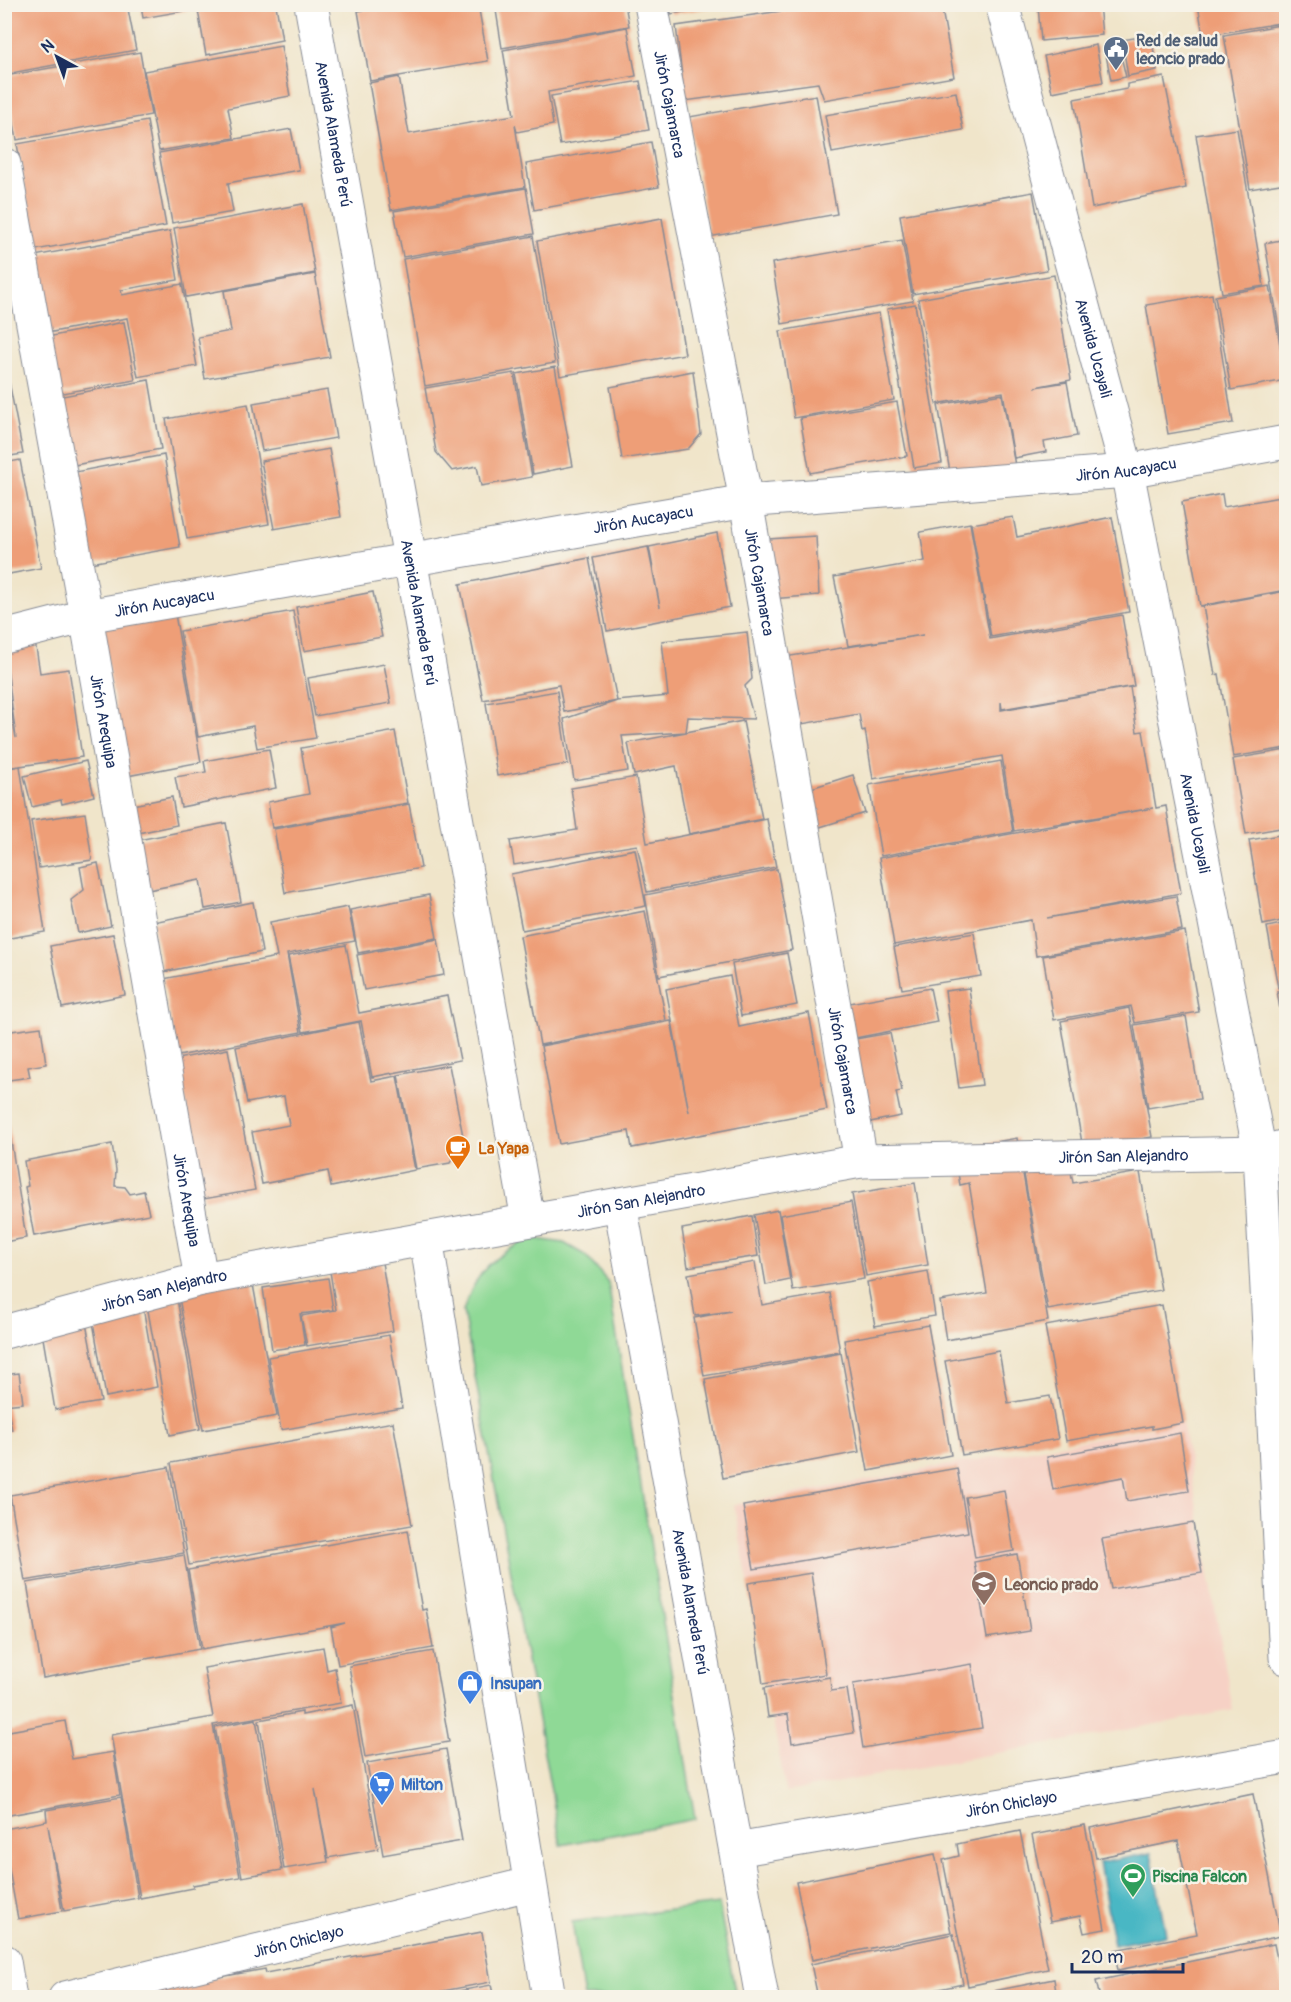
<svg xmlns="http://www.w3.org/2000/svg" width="1291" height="2002" font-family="Pangolin,sans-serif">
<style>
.built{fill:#f6d1c5}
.green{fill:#8fd996;stroke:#55847a;stroke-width:1.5}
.water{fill:#49b7c4;stroke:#327391;stroke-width:1.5}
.building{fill:#ee9e77}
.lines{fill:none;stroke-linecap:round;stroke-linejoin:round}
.minor-casing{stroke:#868a94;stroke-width:35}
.tertiary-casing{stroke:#868a94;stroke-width:35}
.trunk-casing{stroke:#868a94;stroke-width:35}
.minor{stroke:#fff;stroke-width:33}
.tertiary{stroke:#fff;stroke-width:33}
.trunk{stroke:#fff;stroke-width:33}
.labels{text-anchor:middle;stroke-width:5;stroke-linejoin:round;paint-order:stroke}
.service-label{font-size:16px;font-weight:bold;fill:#4e5e75;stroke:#f7f3e8;text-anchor:start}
.street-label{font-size:16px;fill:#1b2f5e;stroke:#f7f3e8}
.food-label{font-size:16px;font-weight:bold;fill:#c56008;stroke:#f7f3e8;text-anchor:start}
.education-label{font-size:16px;font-weight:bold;fill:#785e54;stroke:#f7f3e8;text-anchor:start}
.shop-label{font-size:16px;font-weight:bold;fill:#366cbe;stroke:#f7f3e8;text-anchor:start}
.leisure-label{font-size:16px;font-weight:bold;fill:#27864d;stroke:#f7f3e8;text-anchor:start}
</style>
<rect width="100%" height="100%" fill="#f7f3e8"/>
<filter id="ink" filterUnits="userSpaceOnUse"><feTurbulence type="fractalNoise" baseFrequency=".0167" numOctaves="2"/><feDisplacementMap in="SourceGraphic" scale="12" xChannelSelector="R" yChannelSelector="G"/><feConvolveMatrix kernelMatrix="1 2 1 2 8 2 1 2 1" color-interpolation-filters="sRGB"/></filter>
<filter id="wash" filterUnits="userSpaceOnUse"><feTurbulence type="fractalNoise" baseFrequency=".008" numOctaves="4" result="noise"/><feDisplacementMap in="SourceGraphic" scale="24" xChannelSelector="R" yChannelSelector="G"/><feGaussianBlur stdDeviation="1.35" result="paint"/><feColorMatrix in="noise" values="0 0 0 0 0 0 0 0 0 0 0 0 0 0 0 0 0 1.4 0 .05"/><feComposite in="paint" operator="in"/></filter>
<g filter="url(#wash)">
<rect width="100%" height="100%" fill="#f0e5ca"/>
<polygon class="built" points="1182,1422 1233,1710 786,1792 734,1505"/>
<g class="green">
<path d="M530,1238L564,1243L585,1255L608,1282L695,1819L561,1845L463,1311C478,1268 491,1259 530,1238Z"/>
<polygon points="719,1904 736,1997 584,1997 572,1922"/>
</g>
<polygon class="water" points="1151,1853 1166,1935 1114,1945 1099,1863"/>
<g id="blocks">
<g class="building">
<polygon points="4,4 127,4 136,50 6,74 4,64"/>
<polygon points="141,4 194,4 195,9 143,18"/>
<polygon points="362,4 381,4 381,6 363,9"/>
<polygon points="396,4 478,4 488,61 370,81 358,11"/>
<polygon points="495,4 625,4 629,26 502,48"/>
<polygon points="670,4 720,4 720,6 671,14"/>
<polygon points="831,4 941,4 954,77 824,100 818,83 685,101 676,26"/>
<polygon points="1052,4 1099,4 1102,35 1041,41 1038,6"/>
<polygon points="1198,4 1286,4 1286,22 1203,36"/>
<polygon points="197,5 276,5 282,40 206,55"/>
<polygon points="1286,24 1286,183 1250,189 1224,35"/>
<polygon points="627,27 636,76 548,92 553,125 517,132 515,125 525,187 391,210 369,83 399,77 409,134 514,115 503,50"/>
<polygon points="1151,35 1157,70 1128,76 1122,40"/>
<polygon points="1096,45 1103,82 1052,92 1044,56"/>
<polygon points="281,46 290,96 228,108 234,138 159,151 144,71"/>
<polygon points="140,52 151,115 17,140 5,76"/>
<polygon points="1120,52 1126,77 1111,80 1106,55"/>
<polygon points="1164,77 1186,188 1092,208 1074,99 1127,89 1127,84"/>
<polygon points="640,81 649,130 560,145 551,96"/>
<polygon points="956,92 963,130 832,153 825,115"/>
<polygon points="816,95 837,214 709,237 689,117"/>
<polygon points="147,121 166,226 36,250 17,144"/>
<polygon points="291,129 299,170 228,183 233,212 172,223 159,153"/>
<polygon points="1237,129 1264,286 1222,293 1196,135"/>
<polygon points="651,142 659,187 534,210 526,164"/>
<polygon points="526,188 534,234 403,257 394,211"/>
<polygon points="1033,192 1047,270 913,294 900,215"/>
<polygon points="303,204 315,273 186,297 174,228"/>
<polygon points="662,218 685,354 560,376 537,241"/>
<polygon points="170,231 178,280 121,290 122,295 182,284 197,366 138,377 127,318 47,333 34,256"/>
<polygon points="533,236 555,363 425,386 403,259"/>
<polygon points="1286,239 1286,365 1285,365 1265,243"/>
<polygon points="902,240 913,301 782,324 772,263"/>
<polygon points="315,274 330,357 205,379 198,337 231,331 224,291"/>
<polygon points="1054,275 1071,380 1035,387 1067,382 1077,436 1044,442 1046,452 1014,458 1003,392 936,404 918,299"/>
<polygon points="1270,286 1286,380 1231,390 1215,296"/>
<polygon points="1212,294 1233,423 1168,434 1146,305"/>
<polygon points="915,304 942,463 914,468 887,309"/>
<polygon points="879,313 894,400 794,418 780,331"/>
<polygon points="124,322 135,380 58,394 47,337"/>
<polygon points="6,366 23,454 4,457 4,367"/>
<polygon points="555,367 573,466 533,474 516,374"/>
<polygon points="693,371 701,434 688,449 622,459 610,387"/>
<polygon points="514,373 532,477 481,486 477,466 452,471 436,452 425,388"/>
<polygon points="149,380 161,449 69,466 57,397"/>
<polygon points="327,390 336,438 262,451 253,403"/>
<polygon points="1002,394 1016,471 952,483 938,405"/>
<polygon points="897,402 907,456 810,473 800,418"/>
<polygon points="248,404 269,524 187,539 166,419"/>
<polygon points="329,449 341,517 274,529 261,461"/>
<polygon points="164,455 180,547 91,563 75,472"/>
<polygon points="20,460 41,568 4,575 4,463"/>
<polygon points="1222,494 1224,507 1286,496 1286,590 1200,606 1182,502"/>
<polygon points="1013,517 1017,537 1112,517 1129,612 991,637 971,524"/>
<polygon points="970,523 990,639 1122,615 1134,686 1002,709 1001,702 1001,710 1130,687 1137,732 1143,731 1156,808 1166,806 1181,893 1047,918 1176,896 1182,930 1036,956 1031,920 894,945 879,858 1153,808 1014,831 1002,756 873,779 865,730 862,731 859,714 796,725 784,657 923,635 848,646 834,577 925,561 920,532"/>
<polygon points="717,533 730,607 607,631 593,558 648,547 660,607 649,547"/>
<polygon points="816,536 819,595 771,599 768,539"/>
<polygon points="589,558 617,701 668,696 662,641 747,632 752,679 745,686 754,719 688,717 686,732 743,721 762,819 689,834 676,766 634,775 628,743 686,732 622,736 628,771 574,780 564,719 617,701 564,712 559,685 483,700 460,584"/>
<polygon points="1286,591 1286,748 1233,757 1219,674 1215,675 1203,606"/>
<polygon points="373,592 382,637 304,651 296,607"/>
<polygon points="293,611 316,738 257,748 253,726 198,737 180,631"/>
<polygon points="175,614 201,762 127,776 101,628"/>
<polygon points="35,641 40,673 69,669 82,757 20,766 45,932 4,939 4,769 20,766 4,768 4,672 16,738 5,651"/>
<polygon points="384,664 391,703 315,716 308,678"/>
<polygon points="557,691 568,764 497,776 486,703"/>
<polygon points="395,731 408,803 272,828 268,802 309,794 301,748"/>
<polygon points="269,749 276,788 181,807 175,777 206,772 204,761"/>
<polygon points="1286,750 1286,827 1246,834 1233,759"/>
<polygon points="86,761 94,796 62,804 61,800 32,807 24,776"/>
<polygon points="1001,761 1013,832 881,856 869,785"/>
<polygon points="853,775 865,813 820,827 808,789"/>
<polygon points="636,777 647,843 767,819 776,867 647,892 637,845 514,865 510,841 577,830 571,788"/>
<polygon points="172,797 177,825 133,834 128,806"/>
<polygon points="409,804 421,868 285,893 274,829"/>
<polygon points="85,813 92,860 39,868 31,821"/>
<polygon points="226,823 241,902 205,909 200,880 148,890 138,840"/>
<polygon points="1286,834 1286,920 1263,925 1249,840"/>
<polygon points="635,849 646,906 522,930 511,874"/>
<polygon points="98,863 111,926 78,933 71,900 84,890 80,867"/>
<polygon points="777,869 792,950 659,976 645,895"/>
<polygon points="429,895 437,938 358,953 350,910"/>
<polygon points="253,902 262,952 163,972 153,922"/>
<polygon points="348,907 355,941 287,954 301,1032 178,1056 163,979 277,957 270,922"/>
<polygon points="645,911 666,1020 540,1045 520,936"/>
<polygon points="1286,923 1286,987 1278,988 1267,927"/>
<polygon points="1185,931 1199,1012 1135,1023 1131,1006 1054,1020 1043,956"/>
<polygon points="974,933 981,976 902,989 894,947"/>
<polygon points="113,934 125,995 62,1008 50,946"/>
<polygon points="438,939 444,975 364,990 357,955"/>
<polygon points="346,945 359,1013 447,996 460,1060 372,1077 361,1021 303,1032 288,956"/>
<polygon points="787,953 797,1005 741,1016 732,964"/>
<polygon points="730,976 739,1027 809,1013 827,1110 632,1148 629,1131 559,1144 541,1046 671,1021 689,1112 666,989"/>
<polygon points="930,988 937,1022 850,1039 844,1004"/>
<polygon points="969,988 982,1085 959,1088 945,991"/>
<polygon points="1286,989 1286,1039 1285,1039 1277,991"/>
<polygon points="1129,1008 1152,1137 1083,1149 1061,1021"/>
<polygon points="1186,1016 1200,1099 1148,1108 1134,1025"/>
<polygon points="359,1022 371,1081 397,1076 415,1170 331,1187 328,1171 262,1184 252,1132 289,1125 284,1096 247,1103 236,1047"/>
<polygon points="41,1027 46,1064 28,1067 30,1077 9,1080 8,1076 4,1077 4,1032"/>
<polygon points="890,1033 902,1091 896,1092 901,1116 865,1123 850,1040"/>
<polygon points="228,1049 255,1190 204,1199 177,1059"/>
<polygon points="449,1065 463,1136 450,1163 416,1169 398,1075"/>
<polygon points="4,1096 26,1238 4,1242"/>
<polygon points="1017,1138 1048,1321 946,1340 940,1301 987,1293 969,1183 960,1185 954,1149"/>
<polygon points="112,1144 116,1170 115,1186 125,1187 130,1194 144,1191 149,1214 34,1236 25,1187 28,1186 24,1161"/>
<polygon points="1066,1144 1073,1183 1140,1172 1161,1290 1048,1310 1020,1152"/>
<polygon points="915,1183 928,1265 866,1276 852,1194"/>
<polygon points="851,1202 864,1279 793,1291 780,1215"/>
<polygon points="778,1210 790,1280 766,1285 754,1215"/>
<polygon points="752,1216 758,1256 688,1267 682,1229"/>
<polygon points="1286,1244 1286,1273 1266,1280 1276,1248"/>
<polygon points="381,1256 393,1331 307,1346 301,1316 336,1310 329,1265"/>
<polygon points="755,1262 762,1305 830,1293 840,1352 704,1376 694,1318 731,1311 695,1316 688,1274"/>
<polygon points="928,1271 935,1316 875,1326 867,1282"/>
<polygon points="328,1278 333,1310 300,1314 305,1345 272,1350 263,1288"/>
<polygon points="252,1279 277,1416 203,1430 178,1292"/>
<polygon points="177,1299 200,1429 170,1435 147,1305"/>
<polygon points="1162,1305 1183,1423 1152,1429 1152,1426 1066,1441 1045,1326"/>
<polygon points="143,1307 157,1387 106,1397 92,1316"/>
<polygon points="85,1318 101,1402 55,1410 41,1326"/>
<polygon points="928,1325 951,1455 868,1471 844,1340"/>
<polygon points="389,1335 402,1408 281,1430 268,1357"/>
<polygon points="999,1351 1008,1403 1050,1396 1058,1439 962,1455 945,1361"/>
<polygon points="841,1353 859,1452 723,1478 705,1379"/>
<polygon points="19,1373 23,1403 4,1405 4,1375"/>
<polygon points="4,1406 7,1406 12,1430 4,1432"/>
<polygon points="393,1422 412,1525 189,1565 171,1463"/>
<polygon points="1180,1433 1189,1491 1127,1501 1123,1477 1053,1490 1047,1457"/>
<polygon points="169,1467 184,1553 25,1581 10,1495"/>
<polygon points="957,1468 968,1532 754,1569 743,1506"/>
<polygon points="1004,1490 1014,1551 975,1558 965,1497"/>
<polygon points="1193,1523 1202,1573 1111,1589 1102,1539"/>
<polygon points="408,1530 422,1610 426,1609 433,1648 338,1665 331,1627 345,1623 202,1649 188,1570"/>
<polygon points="1017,1554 1030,1631 987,1638 974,1562"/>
<polygon points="184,1555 200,1649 43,1678 27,1583"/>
<polygon points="811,1573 826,1674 763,1684 748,1583"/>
<polygon points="323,1647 327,1670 335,1668 341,1703 213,1725 240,1877 193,1885 193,1888 140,1898 111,1735 213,1717 204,1668"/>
<polygon points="433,1651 449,1742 365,1757 349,1666"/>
<polygon points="972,1664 982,1728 863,1748 853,1684"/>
<polygon points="830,1677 831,1691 847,1689 854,1733 792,1743 788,1714 768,1717 764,1688"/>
<polygon points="353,1705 378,1849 328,1858 315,1789 328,1862 284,1869 259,1720 302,1712 302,1715"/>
<polygon points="256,1719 282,1870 242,1877 215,1727"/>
<polygon points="65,1721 72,1759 113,1752 120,1795 4,1816 4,1732"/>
<polygon points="446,1749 462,1841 383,1855 367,1763"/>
<polygon points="1253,1794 1281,1936 1118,1970 1114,1950 1197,1934 1178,1841 1096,1858 1090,1828"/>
<polygon points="121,1797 138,1898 64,1911 48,1826 62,1911 18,1919 4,1842 4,1829 47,1821 46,1810"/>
<polygon points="1085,1825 1105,1929 1084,1933 1080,1916 1050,1922 1032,1835"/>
<polygon points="1020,1831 1048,1969 968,1986 943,1860 959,1856 957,1844"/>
<polygon points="935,1854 951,1932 812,1960 796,1882"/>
<polygon points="482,1932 491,1982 406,1998 156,1998 154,1989 265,1969 266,1973"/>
<polygon points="953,1934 963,1984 897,1998 818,1998 811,1964"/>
<polygon points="1274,1944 1285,1998 1100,1998 1096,1981"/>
<polygon points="1054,1979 1057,1998 968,1998 968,1996"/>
<polygon points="491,1985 494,1998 431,1998 431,1996"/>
<polygon points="153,1990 154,1998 121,1998"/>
</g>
</g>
</g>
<g filter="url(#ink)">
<use href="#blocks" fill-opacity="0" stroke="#868a94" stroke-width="1.5"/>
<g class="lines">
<defs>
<g id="minor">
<path id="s1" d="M311,4L528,1220"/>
<path id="s2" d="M651,4L746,501L861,1161"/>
<path id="s3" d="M4,164L86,616L201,1279"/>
<path id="s4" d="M4,637L86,616L746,501L1127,471L1286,442"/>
<path id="s5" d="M736,1850L1286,1757"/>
<path id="s6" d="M65,1998L529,1884"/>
</g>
<g id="tertiary">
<path id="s7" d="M1002,4L1127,471L1260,1153L1286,1658"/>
<path id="s8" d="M620,1204L762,1998"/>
<polyline points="426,1239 549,1998"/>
<path id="s9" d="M4,1332L201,1279L861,1161L1260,1153L1286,1146"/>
</g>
<polyline id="trunk" points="4,1961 10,1998"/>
</defs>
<use href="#minor" class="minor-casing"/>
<use href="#tertiary" class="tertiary-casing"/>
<use href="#trunk" class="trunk-casing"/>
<use href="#minor" class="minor"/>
<use href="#tertiary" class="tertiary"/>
<use href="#trunk" class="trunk"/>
</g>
</g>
<defs>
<symbol id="civic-pin" viewBox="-11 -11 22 30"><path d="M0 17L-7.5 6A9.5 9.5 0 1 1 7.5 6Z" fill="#5c6f8a" stroke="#f7f3e8"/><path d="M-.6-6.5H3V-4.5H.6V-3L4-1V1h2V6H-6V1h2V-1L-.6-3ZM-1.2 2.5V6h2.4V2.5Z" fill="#fff"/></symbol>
<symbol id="cafe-pin" viewBox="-11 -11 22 30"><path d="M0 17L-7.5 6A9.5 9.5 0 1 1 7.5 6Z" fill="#e8710a" stroke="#f7f3e8"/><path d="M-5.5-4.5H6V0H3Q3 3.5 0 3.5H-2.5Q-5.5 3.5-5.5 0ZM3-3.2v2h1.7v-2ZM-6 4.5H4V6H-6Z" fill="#fff"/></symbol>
<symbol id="school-pin" viewBox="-11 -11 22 30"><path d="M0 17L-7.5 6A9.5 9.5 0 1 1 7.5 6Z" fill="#8d6e63" stroke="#f7f3e8"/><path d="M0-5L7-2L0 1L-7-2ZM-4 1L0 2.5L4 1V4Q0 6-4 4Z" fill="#fff"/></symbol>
<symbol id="shop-pin" viewBox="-11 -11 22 30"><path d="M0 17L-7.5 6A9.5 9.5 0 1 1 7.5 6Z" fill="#3f7fe0" stroke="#f7f3e8"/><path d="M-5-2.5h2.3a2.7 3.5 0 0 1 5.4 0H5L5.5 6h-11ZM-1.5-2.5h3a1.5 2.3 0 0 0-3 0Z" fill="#fff"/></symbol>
<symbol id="supermarket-pin" viewBox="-11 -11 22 30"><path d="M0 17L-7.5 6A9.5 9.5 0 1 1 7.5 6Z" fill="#3f7fe0" stroke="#f7f3e8"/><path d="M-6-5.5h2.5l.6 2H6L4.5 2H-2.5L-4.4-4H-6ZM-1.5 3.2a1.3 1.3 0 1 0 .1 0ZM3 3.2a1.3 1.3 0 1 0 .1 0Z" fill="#fff"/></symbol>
<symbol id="stadium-pin" viewBox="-11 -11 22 30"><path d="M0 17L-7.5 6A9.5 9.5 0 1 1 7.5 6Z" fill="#2e9e5b" stroke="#f7f3e8"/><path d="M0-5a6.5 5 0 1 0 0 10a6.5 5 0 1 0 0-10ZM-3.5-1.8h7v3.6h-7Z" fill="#fff"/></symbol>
</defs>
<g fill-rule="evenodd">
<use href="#civic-pin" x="1101" y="34" width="30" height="40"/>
<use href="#cafe-pin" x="443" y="1133" width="30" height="40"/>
<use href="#school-pin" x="969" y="1569" width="30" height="40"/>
<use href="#shop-pin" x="455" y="1668" width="30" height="40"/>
<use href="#supermarket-pin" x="367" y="1769" width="30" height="40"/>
<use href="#stadium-pin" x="1118" y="1861" width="30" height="40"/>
</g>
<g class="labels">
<g class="service-label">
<text x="1136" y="46">Red de salud<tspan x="1136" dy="18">leoncio prado</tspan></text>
</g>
<g class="street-label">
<text dy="6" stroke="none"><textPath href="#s2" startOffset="102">Jirón Cajamarca</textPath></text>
<text dy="6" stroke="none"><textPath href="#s1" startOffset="132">Avenida Alameda Perú</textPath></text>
<text dy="6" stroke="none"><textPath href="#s7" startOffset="356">Avenida Ucayali</textPath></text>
<text dy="6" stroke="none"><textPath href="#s4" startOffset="1136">Jirón Aucayacu</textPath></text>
<text dy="6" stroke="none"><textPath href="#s4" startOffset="650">Jirón Aucayacu</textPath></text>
<text dy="6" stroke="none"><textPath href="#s2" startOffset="588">Jirón Cajamarca</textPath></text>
<text dy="6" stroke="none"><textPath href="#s4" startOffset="164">Jirón Aucayacu</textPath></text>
<text dy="6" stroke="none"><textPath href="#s1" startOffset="618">Avenida Alameda Perú</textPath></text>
<text dy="6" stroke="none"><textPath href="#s3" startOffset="566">Jirón Arequipa</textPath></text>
<text dy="6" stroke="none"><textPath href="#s7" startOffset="842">Avenida Ucayali</textPath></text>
<text dy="6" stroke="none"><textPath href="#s2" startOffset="1074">Jirón Cajamarca</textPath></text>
<text dy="6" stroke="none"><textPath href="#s9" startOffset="1137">Jirón San Alejandro</textPath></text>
<text dy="6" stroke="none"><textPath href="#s3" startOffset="1052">Jirón Arequipa</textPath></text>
<text dy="6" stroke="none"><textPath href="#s9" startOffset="651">Jirón San Alejandro</textPath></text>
<text dy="6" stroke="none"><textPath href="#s9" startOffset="165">Jirón San Alejandro</textPath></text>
<text dy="6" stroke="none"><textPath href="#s8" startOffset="404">Avenida Alameda Perú</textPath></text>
<text dy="6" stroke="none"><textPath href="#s5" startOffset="279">Jirón Chiclayo</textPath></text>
<text dy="6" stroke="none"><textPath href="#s6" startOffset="240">Jirón Chiclayo</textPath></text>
</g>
<g class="food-label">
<text x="478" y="1154">La Yapa</text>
</g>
<g class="education-label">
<text x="1004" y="1590">Leoncio prado</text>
</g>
<g class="shop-label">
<text x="490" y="1689">Insupan</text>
<text x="401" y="1790">Milton</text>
</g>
<g class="leisure-label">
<text x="1152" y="1882">Piscina Falcon</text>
</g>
</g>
<rect width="1291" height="2002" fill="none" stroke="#f7f3e8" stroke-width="24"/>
<g transform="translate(57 57) rotate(319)" stroke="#f7f3e8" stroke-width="4.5" paint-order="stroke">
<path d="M0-4.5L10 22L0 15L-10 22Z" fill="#1b2f5e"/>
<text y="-9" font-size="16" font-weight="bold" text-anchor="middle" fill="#1b2f5e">N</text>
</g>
<path d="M1072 1963v9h111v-9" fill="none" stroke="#1b2f5e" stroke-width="3"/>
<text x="1081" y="1963" font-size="18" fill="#1b2f5e" stroke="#f7f3e8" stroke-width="4.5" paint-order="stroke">20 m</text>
</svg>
